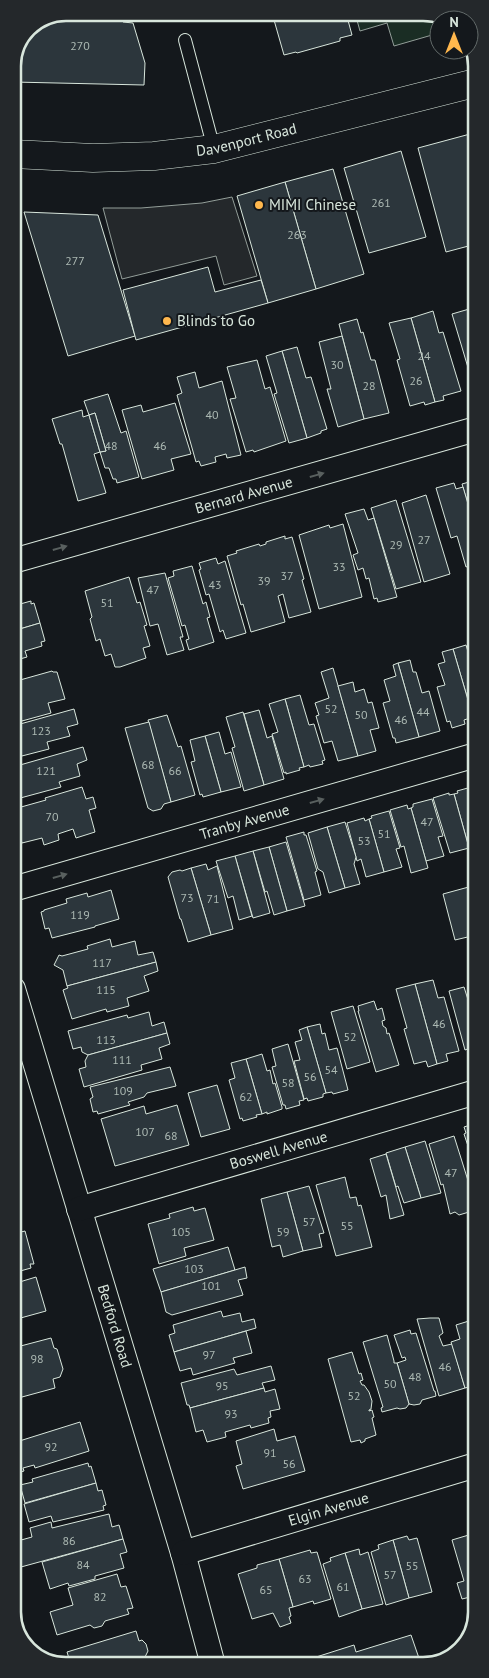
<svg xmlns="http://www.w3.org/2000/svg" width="489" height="1678" font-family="'PT Sans',sans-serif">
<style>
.green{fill:#1a2d24;stroke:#939e99}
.parking{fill:#24282b;stroke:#939e99}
.building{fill:#2c363c;stroke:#d8e6dc}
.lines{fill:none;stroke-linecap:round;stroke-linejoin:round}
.service-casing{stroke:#d8e6dc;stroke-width:14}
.minor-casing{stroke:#d8e6dc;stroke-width:26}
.secondary-casing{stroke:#d8e6dc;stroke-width:29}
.service{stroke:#14181c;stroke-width:12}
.minor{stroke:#14181c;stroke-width:24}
.secondary{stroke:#14181c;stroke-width:28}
.oneway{fill:#59605f}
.poi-dot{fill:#ffb74d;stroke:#14181c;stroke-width:2}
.labels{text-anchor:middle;stroke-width:4;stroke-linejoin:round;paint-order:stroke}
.number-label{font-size:12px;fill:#adbab4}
.street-label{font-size:15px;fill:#d8e6dc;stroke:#14181c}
.poi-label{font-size:15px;fill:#d8e6dc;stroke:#14181c;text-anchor:start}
.rim{fill:none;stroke:#d8e6dc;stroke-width:2.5}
</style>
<rect width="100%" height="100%" fill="#14181c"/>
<polygon class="green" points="355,13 430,13 445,20 439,20 439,33 394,46 387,23 360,31"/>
<polygon class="parking" points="232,197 257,276 224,285 216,256 122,279 103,208 141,208 202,203"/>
<g class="building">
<polygon points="66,12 124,13 123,22 133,23 145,63 144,85 13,82 13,66 28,28"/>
<polygon points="272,13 346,13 352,35 340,38 340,41 297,53 296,52 284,55"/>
<polygon points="470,134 475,154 476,244 446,252 418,148"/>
<polygon points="401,151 426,237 369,253 344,168"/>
<polygon points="333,169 364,274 316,289 285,182"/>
<polygon points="285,182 316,289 268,303 237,196"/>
<polygon points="24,212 98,215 135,336 68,356"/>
<polygon points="208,267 215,292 261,280 268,303 136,340 123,290"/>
<polygon points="476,307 476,380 472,381 452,314"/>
<polygon points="433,311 439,333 443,332 461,391 443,396 444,400 435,402 411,318"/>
<polygon points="411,318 435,402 425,405 424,402 410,406 397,360 400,359 389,323"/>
<polygon points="357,319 361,333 363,332 371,360 375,360 389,413 364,419 339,324"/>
<polygon points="342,336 364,419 338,427 327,389 331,389 319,342"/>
<polygon points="297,347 306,378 311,377 327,429 321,431 321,433 307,438 282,351"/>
<polygon points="282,351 307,438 289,443 274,394 277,393 266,356"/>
<polygon points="257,360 265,389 270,387 286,441 254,452 253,450 246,452 230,399 236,398 227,367"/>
<polygon points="195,372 199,388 222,381 241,455 227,458 226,454 215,457 216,462 201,466 199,461 196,462 177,395 182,393 177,377"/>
<polygon points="108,394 121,433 126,431 139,477 117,483 116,479 113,479 109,468 105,468 100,452 106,451 95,413 89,415 84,401"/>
<polygon points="175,403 191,454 171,459 174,470 142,479 122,410 141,405 143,412"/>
<polygon points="82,410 83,417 89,415 100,452 94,454 106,493 78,501 62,444 60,444 52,419"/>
<polygon points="95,413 106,451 100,452 89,415"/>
<polygon points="476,480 476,531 462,484"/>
<polygon points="454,483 456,489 463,487 476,531 476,564 466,567 457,536 451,538 436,488"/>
<polygon points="426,495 450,574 424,582 402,503"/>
<polygon points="396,500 421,582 396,589 371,508"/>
<polygon points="364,509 368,520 374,518 397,597 378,602 377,598 374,599 369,578 366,579 363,568 358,570 353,555 358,553 345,514"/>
<polygon points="343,524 362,597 319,609 299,535 329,525 330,528"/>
<polygon points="285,536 285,539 292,537 304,579 302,580 311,612 289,618 283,594 278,596 285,622 251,632 243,604 241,605 227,556 237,553 236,551 259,544 260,546 266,544 266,542"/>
<polygon points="216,558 218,564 225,561 246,633 226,639 223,630 220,632 209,594 206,595 199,570 201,569 199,563"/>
<polygon points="192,566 203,604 206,602 210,617 207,618 214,642 189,650 186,640 189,639 185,625 182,626 168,578 174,576 173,571"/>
<polygon points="165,573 183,637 180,637 184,650 167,655 158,624 150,626 138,578"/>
<polygon points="129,577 137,603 140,602 147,625 144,626 150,646 143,648 146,658 120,667 115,667 111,654 105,656 100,639 96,641 90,619 92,617 85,591"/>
<polygon points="31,601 31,604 34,603 40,623 13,631 13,606"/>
<polygon points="40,623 45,641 41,642 42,646 25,651 27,657 13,661 13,631"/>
<polygon points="466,645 469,655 472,654 476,668 476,716 473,717 453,649"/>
<polygon points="453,649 473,717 464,720 465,724 452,728 450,721 447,722 437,687 445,685 438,664 445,662 442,652"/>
<polygon points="410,660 413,672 416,672 422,693 429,691 440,731 419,737 398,663"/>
<polygon points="398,663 419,737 396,743 395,738 393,738 383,703 390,701 384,680 396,676 393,665"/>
<polygon points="333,668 358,756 338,761 332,741 324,743 316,716 319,715 315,703 329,698 321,672"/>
<polygon points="52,671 53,672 57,672 65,699 48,703 51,713 22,721 20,715 13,717 13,682"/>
<polygon points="353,682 355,692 364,689 368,703 372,702 379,728 370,730 376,751 358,756 338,686"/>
<polygon points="300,695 309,725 314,724 325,760 322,761 323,764 310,767 309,765 304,767 285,699"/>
<polygon points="285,699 304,767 299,768 300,770 286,774 286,772 284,773 272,734 278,732 269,704"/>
<polygon points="74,709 78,724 67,727 70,736 47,742 49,749 18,757 17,753 13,754 13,726"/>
<polygon points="259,710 267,738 272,736 284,779 264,785 244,714"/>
<polygon points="243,712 264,785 244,791 232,748 235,747 226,717"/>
<polygon points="167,715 178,747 181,746 195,795 171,802 148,720"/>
<polygon points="149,722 171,802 164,804 161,809 153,811 148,808 125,728"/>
<polygon points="219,732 225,754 231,752 241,787 221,792 205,736"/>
<polygon points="205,736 221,792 203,797 202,794 200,795 191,762 195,761 190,740"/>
<polygon points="83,747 87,760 77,764 80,776 59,782 61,787 13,800 13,767"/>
<polygon points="475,786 476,846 469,848 454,794 458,793 457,791"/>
<polygon points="82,787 86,799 93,797 96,808 89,810 95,832 76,838 73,829 58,834 59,840 44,845 42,838 22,843 18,829 16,830 13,820 13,814 16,813 14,809 46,800 45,798"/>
<polygon points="449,793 449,795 454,794 469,848 450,853 433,798"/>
<polygon points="432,799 443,836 438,837 444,856 426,861 411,808 413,807 413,804"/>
<polygon points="407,805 408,809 411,808 428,868 411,873 404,846 401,847 390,810"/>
<polygon points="389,811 400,848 396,849 402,867 384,872 369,819 372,818 371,816"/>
<polygon points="364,818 365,821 369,819 384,872 366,877 361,859 357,861 347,823"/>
<polygon points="345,822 356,857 354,864 360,884 345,888 327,827"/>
<polygon points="327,827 345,888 329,893 323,872 318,869 308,833"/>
<polygon points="304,832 304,835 306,835 317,871 315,872 321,895 304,900 286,837"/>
<polygon points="286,842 305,906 287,911 269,847"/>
<polygon points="269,847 287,911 274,915 267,891 265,892 253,851"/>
<polygon points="253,851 270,913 253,918 235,856"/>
<polygon points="235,856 252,916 239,920 233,896 228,898 216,861"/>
<polygon points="206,864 208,870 217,866 233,929 211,935 191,868"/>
<polygon points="191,868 211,935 188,942 181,919 180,919 168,877 172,872 180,870 182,871"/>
<polygon points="476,885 476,935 455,940 443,894"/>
<polygon points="111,890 119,919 95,926 95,927 52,938 49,928 45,929 41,912 44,911 44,910 67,903 66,899 87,893 88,897"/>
<polygon points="110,939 112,947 135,941 138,955 153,952 156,962 67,986 63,970 54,965 59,955 62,956 88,949 87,946"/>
<polygon points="156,962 158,971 144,976 149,991 127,998 129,1006 107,1012 106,1009 72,1019 63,990 68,988 67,986"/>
<polygon points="433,980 438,998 444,997 459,1051 446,1054 448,1061 437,1064 415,984"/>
<polygon points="415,984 437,1064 428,1067 426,1061 414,1064 404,1029 407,1028 396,989"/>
<polygon points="464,987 470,1006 474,1005 476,1013 476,1049 471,1050 470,1048 465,1050 449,991"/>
<polygon points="374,1001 377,1010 382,1008 385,1020 382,1021 383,1026 386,1028 387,1034 389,1033 399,1065 376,1072 358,1011 359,1011 358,1006"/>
<polygon points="353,1006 370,1062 347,1069 331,1012"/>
<polygon points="149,1012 152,1026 164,1022 167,1033 88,1055 82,1052 81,1047 73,1049 68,1031 127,1015 128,1018"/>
<polygon points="320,1024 322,1034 325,1033 329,1050 337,1048 348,1090 333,1094 332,1092 326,1093 307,1027"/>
<polygon points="307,1027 326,1093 323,1094 323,1097 308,1101 307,1098 304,1099 294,1061 300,1060 295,1042 302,1040 299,1030"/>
<polygon points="167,1033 170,1044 159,1048 162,1059 141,1065 142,1070 84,1087 79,1069 86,1067 85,1061 88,1055"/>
<polygon points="288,1044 304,1100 299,1101 300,1105 286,1109 285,1105 283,1105 272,1067 276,1066 272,1049"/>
<polygon points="262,1054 267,1071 270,1070 273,1084 275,1083 282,1107 282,1109 267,1114 267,1112 262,1114 246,1059"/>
<polygon points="246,1059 262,1114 256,1115 257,1117 243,1121 242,1118 240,1119 229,1080 235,1078 231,1063"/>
<polygon points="170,1067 176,1086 147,1093 144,1097 128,1102 130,1105 98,1114 97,1111 93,1112 90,1099 93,1097 90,1087"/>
<polygon points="217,1085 230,1129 201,1137 188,1093"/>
<polygon points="177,1105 189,1145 115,1166 101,1119 144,1106 146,1114"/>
<polygon points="476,1123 476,1170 464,1134 466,1133 464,1127"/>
<polygon points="454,1136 476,1206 471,1208 469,1212 459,1215 455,1212 450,1214 443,1184 441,1185 429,1144"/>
<polygon points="425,1141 441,1193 421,1198 405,1147"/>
<polygon points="405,1147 421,1198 404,1203 398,1186 396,1187 386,1153"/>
<polygon points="386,1154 404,1215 390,1219 386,1195 381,1197 370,1159"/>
<polygon points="345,1177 350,1198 356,1197 358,1206 361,1205 372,1247 336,1256 316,1185"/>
<polygon points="309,1186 324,1233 319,1234 322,1247 303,1251 287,1192"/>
<polygon points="287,1192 303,1251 283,1257 280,1245 272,1247 261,1199"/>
<polygon points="13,1195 20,1219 13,1221"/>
<polygon points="193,1207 194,1211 205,1208 214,1240 184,1248 186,1256 159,1264 148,1224 170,1218 169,1214"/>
<polygon points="25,1231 34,1264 30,1264 31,1268 13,1273 13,1234"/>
<polygon points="228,1247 235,1270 161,1292 153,1269"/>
<polygon points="245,1267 247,1278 238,1280 243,1295 172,1315 166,1312 161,1292"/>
<polygon points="36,1277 46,1311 17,1319 18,1324 13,1325 13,1284"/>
<polygon points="221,1311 223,1317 240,1313 242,1322 254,1319 256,1328 174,1352 169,1335 175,1333 173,1325"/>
<polygon points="430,1318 439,1318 443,1333 439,1336 443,1346 452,1344 465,1388 439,1396 417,1319"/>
<polygon points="472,1320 476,1333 476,1385 465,1388 451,1342 460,1339 456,1325"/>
<polygon points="410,1330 411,1334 416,1333 434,1391 435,1391 436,1396 422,1400 420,1404 414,1405 409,1404 397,1363 406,1360 405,1357 402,1358 394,1335"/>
<polygon points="246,1331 252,1353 233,1358 235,1363 193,1375 191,1368 180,1371 174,1352"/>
<polygon points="387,1335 394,1361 394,1363 397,1363 409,1404 406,1408 400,1409 397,1408 382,1412 381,1408 383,1407 363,1342"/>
<polygon points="51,1338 54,1348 57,1349 63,1369 60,1377 53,1379 55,1388 22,1397 13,1395 13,1348"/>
<polygon points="352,1352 359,1374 361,1373 363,1380 360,1381 362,1385 364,1385 369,1392 372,1401 371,1409 369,1410 369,1411 372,1410 374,1417 372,1418 376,1435 365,1439 365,1441 361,1443 360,1440 351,1442 328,1359"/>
<polygon points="271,1366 275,1380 262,1383 264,1388 190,1408 189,1405 187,1405 181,1383 234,1369 237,1375"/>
<polygon points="264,1388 265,1392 275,1389 280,1409 270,1411 271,1417 268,1418 269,1423 251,1428 250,1425 225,1432 226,1437 207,1442 203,1430 196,1432 190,1408"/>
<polygon points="80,1422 89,1451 35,1468 34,1465 23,1468 24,1471 13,1474 13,1443"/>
<polygon points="274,1429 277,1441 295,1436 305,1471 243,1489 236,1466 242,1464 236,1441"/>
<polygon points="88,1463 89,1467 91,1466 96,1483 25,1503 20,1485 33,1482 32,1479"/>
<polygon points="96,1483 98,1491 102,1490 106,1505 103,1506 104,1510 53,1522 51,1516 29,1522 24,1504"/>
<polygon points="109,1514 112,1527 119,1525 123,1539 21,1567 14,1542 32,1537 30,1528 51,1522 52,1528"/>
<polygon points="472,1534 473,1536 476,1535 476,1605 474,1596 462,1599 457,1583 464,1581 452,1540"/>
<polygon points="407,1536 409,1540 417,1538 432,1592 409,1598 393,1540"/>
<polygon points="123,1539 127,1552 120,1554 124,1568 95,1576 95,1579 69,1586 68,1583 50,1589 42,1562"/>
<polygon points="393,1540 409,1598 386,1605 371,1552 379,1549 378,1545"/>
<polygon points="359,1549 360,1555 368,1552 383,1604 362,1609 345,1553"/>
<polygon points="310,1550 311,1553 317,1552 331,1599 314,1604 313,1601 293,1607 279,1559"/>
<polygon points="345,1553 362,1609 339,1617 323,1564 331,1561 330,1558"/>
<polygon points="279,1559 293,1607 289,1608 291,1616 289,1617 291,1623 280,1627 273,1613 252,1619 238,1574 257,1568 257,1565"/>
<polygon points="117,1574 121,1587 126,1586 133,1608 127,1609 129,1614 105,1621 102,1626 94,1628 90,1625 57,1635 50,1612 73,1605 68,1588"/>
<polygon points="136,1631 139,1641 142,1640 146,1644 148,1651 145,1657 140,1659 120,1665 71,1665 67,1652"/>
<polygon points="411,1635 421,1664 291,1665 354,1645 356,1652"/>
</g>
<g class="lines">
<defs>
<polyline id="service" points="185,40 214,149"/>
<g id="minor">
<path id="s1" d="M13,561L476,429"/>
<path id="s2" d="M13,889L476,755"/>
<path id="s3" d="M13,989L183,1553L213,1665"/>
<path id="s4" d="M79,1209L476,1092"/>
<path id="s5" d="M183,1553L476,1465"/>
</g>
<g id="secondary">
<path id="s6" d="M13,154L93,158L154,156L214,149L475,83"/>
</g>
</defs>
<use href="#service" class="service-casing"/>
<use href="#minor" class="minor-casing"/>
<use href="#secondary" class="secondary-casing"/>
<use href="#service" class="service"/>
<use href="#minor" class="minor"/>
<use href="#secondary" class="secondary"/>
</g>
<defs><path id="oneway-solid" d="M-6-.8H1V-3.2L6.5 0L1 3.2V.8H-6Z" transform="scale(1.25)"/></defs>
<g class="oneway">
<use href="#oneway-solid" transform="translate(317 475) rotate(-16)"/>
<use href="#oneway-solid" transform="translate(60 548) rotate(-16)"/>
<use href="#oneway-solid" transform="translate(317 801) rotate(-16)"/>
<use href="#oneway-solid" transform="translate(60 876) rotate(-16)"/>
</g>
<g class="poi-dot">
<circle cx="259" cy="205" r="5"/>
<circle cx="167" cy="321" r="5"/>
</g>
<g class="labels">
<g class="number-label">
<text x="80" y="50">270</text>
<text x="381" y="207">261</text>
<text x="297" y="239">263</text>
<text x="75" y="265">277</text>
<text x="424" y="360">24</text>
<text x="337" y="369">30</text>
<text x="416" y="385">26</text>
<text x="369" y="390">28</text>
<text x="212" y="419">40</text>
<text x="111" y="450">48</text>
<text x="160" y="450">46</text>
<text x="424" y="544">27</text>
<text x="396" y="549">29</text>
<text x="339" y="571">33</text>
<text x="287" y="580">37</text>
<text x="264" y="585">39</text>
<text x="215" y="589">43</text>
<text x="153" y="594">47</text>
<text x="107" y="607">51</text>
<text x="331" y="713">52</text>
<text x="423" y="716">44</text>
<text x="361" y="719">50</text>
<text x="401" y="724">46</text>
<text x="41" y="735">123</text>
<text x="148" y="769">68</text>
<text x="46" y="775">121</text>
<text x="175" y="775">66</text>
<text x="52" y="821">70</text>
<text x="427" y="826">47</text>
<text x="384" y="838">51</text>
<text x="364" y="845">53</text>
<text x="187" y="902">73</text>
<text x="213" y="903">71</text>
<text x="80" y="919">119</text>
<text x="102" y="967">117</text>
<text x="106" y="994">115</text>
<text x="439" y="1028">46</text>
<text x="350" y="1041">52</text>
<text x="106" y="1044">113</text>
<text x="122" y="1064">111</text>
<text x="331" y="1074">54</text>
<text x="310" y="1081">56</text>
<text x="288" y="1087">58</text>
<text x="123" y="1095">109</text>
<text x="246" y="1101">62</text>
<text x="145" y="1136">107</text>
<text x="171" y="1140">68</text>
<text x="451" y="1177">47</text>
<text x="309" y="1226">57</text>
<text x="347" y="1230">55</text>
<text x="181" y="1236">105</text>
<text x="283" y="1236">59</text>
<text x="194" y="1273">103</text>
<text x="211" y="1290">101</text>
<text x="209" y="1359">97</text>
<text x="37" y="1363">98</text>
<text x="445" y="1371">46</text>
<text x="415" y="1381">48</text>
<text x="390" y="1388">50</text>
<text x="222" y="1390">95</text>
<text x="354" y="1400">52</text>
<text x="231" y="1418">93</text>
<text x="51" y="1451">92</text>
<text x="270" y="1457">91</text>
<text x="289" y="1468">56</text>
<text x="69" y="1545">86</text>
<text x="83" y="1569">84</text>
<text x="412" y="1570">55</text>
<text x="390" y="1579">57</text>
<text x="305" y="1583">63</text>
<text x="343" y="1591">61</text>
<text x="266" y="1594">65</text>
<text x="100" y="1601">82</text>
</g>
<g class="street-label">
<text dy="5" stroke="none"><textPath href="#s6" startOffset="235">Davenport Road</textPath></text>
<text dy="5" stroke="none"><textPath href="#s1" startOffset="240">Bernard Avenue</textPath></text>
<text dy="5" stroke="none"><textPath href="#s2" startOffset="241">Tranby Avenue</textPath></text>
<text dy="5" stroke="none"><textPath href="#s4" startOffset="208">Boswell Avenue</textPath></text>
<text dy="5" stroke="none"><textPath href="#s3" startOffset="352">Bedford Road</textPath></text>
<text dy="5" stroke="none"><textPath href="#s5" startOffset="152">Elgin Avenue</textPath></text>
</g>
<g class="poi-label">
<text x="269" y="210">MIMI Chinese</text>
<text x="177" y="326">Blinds to Go</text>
</g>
</g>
<path d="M0 0H489V1678H0ZM66 21H423A45 45 0 0 1 468 66V1612A45 45 0 0 1 423 1657H66A45 45 0 0 1 21 1612V66A45 45 0 0 1 66 21Z" fill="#24282b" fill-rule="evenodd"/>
<path class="rim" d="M66 21H423A45 45 0 0 1 468 66V1612A45 45 0 0 1 423 1657H66A45 45 0 0 1 21 1612V66A45 45 0 0 1 66 21Z"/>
<g transform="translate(454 35)"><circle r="24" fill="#14181c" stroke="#626a69"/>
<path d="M0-4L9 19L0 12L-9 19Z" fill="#ffb74d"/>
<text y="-8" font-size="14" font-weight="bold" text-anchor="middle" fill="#d8e6dc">N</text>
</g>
</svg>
